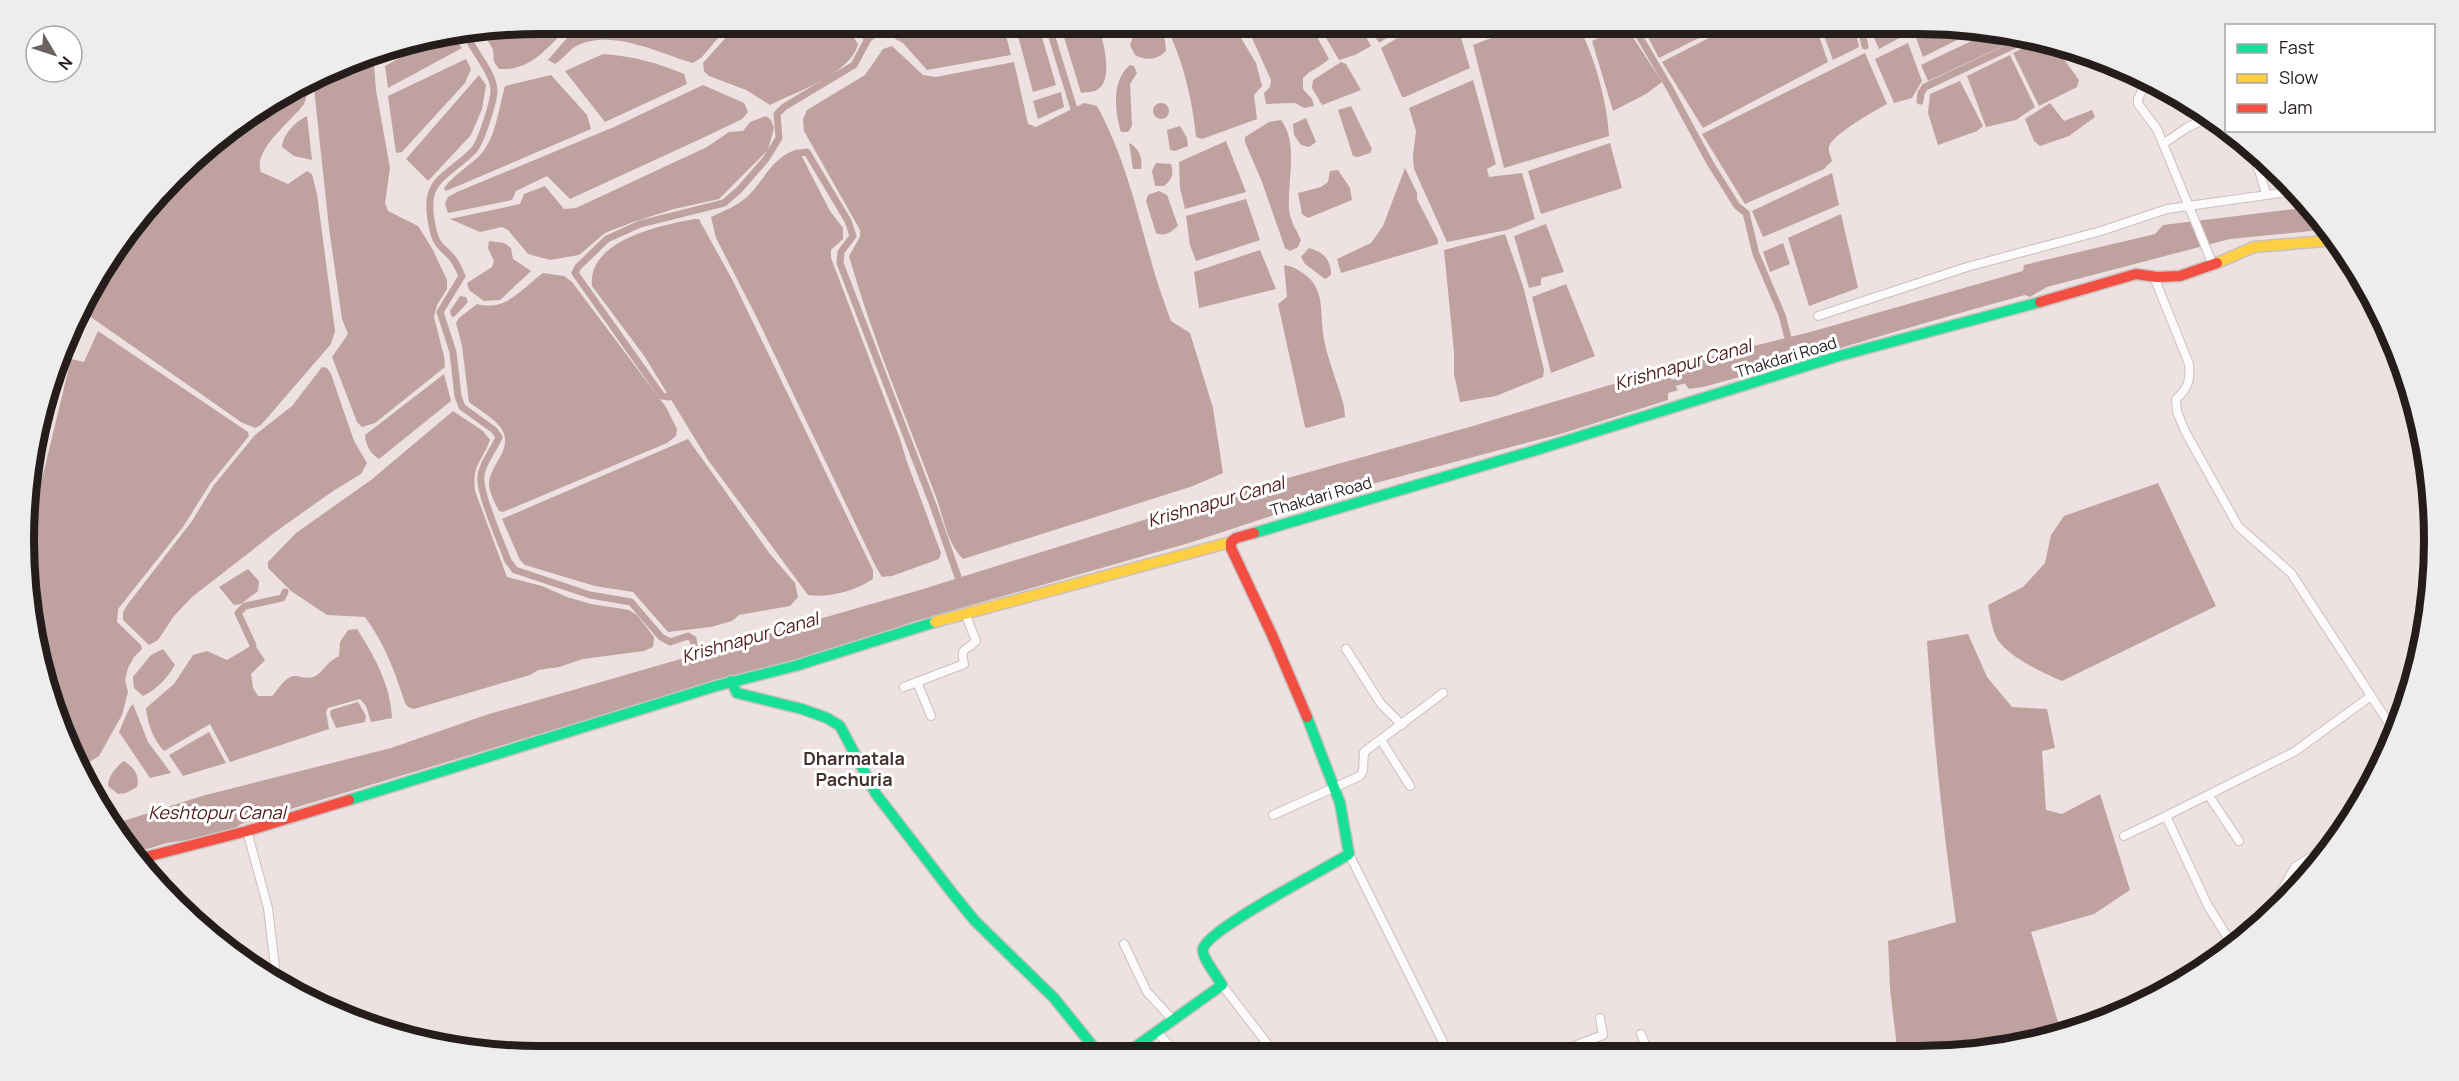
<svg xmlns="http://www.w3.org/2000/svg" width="2459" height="1081" font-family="Manrope,sans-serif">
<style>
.water{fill:#bfa1a0}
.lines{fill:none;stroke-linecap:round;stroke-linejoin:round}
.canal{stroke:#bfa1a0;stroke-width:7}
.street-casing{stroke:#cac0bf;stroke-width:10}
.fast-casing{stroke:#cac0bf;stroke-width:13}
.slow-casing{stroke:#cac0bf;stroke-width:13}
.jam-casing{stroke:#cac0bf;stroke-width:13}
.street{stroke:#fcfafa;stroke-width:8}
.fast{stroke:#16e098;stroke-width:10}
.slow{stroke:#ffcf43;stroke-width:10}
.jam{stroke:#f24e42;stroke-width:10}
.labels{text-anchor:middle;stroke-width:6;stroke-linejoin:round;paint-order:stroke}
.street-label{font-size:16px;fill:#251d1c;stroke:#fff}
.water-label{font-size:18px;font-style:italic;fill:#4e1b1d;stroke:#fff}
.neighbourhood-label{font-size:18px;font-weight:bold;fill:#433130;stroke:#fff}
.rim{fill:none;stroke:#251d1c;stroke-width:8}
</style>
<rect width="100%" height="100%" fill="#ede1e1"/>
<g class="water">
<path d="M541,24H572C548,45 534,71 499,69L494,62L493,49L483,33Z"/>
<path d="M584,24H730L702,57L693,63C658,53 613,28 576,46C569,50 563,59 555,64L548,60L567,38Z"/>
<path d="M741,24H839L852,35L858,44C851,74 795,92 770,105L746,90L709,76L704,71L703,63L729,34Z"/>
<polygon points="890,24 1003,24 1011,55 927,70 903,43 892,37"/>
<path d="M1060,24H1099C1102,41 1116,82 1095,91C1091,92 1085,92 1081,93Z"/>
<path d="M1164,24H1256L1242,32L1241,38L1256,63L1262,86L1254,95L1257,119L1202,139L1196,137C1193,102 1182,54 1164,24Z"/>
<path d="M1268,24H1310L1329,59C1321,67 1311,69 1303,78V89L1312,99L1314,106L1304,108L1295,103L1266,104L1264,93L1270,87L1271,80L1251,36Z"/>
<polygon points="1318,24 1359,24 1371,46 1355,55 1339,60"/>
<polygon points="1367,24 1409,24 1379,43"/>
<polygon points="1420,24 1457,24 1470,68 1405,97 1402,97 1381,48"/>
<polygon points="1465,24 1506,24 1469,38"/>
<path d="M1527,24H1577C1594,53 1607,102 1609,136L1504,168L1473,45Z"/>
<polygon points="1641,24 1727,24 1659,58"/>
<polygon points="1736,24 1826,24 1818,33 1828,62 1703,128 1662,62"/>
<polygon points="1836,24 1854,24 1859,47 1833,60 1823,33"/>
<polygon points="1868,24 1902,24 1905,35 1879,49"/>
<polygon points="1911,24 1919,24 1971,33 1923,57"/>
<polygon points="1625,25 1662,82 1646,94 1613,111 1592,41"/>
<polygon points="1039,27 1056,85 1033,92 1017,32"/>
<path d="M1148,31L1160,32L1165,40L1166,51C1157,60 1146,61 1135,55L1130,45L1134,34Z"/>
<polygon points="1984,35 2016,40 1928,81 1921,65"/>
<polygon points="442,40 457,42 462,48 388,88 385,66 427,43"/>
<polygon points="1908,43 1922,81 1912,98 1894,103 1875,59"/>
<polygon points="2034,43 2055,47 2079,80 2077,87 2039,106 2013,53"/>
<path d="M892,46L923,75L936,77L1014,62L1028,124L1036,127L1084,103L1097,106C1124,155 1137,211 1152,264C1157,283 1164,302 1171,321L1190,333L1213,408L1223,473L1193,486L963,559C946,542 944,518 936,497C906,416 872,338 849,256L860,237V230L804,131L803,119L807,110L865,75L883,49Z"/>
<polygon points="373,52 376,90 390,168 385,203 388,211 418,226 433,250 447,280 447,289 437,305 434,317 444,356 445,367 375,423 362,427 357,422 332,357 348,334 342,319 329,228 313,79"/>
<path d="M1865,53L1887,104C1876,110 1831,135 1829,147C1828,151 1831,157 1832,161L1824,169L1745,204L1702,134Z"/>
<path d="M603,54C633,56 657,63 684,74L687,84L605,122L565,71Z"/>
<polygon points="2010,55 2035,107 2016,120 1986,127 1967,76"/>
<polygon points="466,59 471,69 465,83 402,152 396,153 388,96"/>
<polygon points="1341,62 1346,64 1361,90 1322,105 1312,88 1313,80"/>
<path d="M1130,65L1134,66L1137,73L1130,84L1132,126L1128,132H1121C1115,111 1111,81 1130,65Z"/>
<polygon points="479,75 486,85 482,109 471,135 428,181 406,159"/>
<path d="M551,75L587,115L591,129L446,191L444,188C454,174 470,166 482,153C496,136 499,107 505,86Z"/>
<polygon points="1473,80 1496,164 1487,169 1489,177 1522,173 1535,219 1507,230 1447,242 1414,169 1413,156 1416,131 1409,108"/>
<polygon points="1960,81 1983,126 1977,131 1938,145 1928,113 1930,94"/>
<path d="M305,83L307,95L304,104C292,121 252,150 261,172L288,184L307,171L312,174L317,194L335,331L331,344L261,425L255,428L241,422L85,313L83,309L93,283L200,152L283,93Z"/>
<polygon points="703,85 744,103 748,112 742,119 707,136 570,199 547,176 516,191 512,200 448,213 445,203 448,197 457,192 614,127"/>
<polygon points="1061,92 1064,107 1038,119 1033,101"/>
<circle cx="1161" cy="111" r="8"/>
<polygon points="2050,103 2064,121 2092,110 2095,117 2069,136 2040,146 2034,141 2025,119"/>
<polygon points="1351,106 1372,149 1370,153 1358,157 1353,156 1338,110"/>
<path d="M307,116L312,160L294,156L282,147C283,134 295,122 307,116Z"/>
<polygon points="766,116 771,120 774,128 768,150 719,199 674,209 633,222 605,233 579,255 550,260 528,254 508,230 502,227 480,232 450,219 520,204 524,194 545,186 564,209 576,208 707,147 729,132 743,131 750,122"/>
<polygon points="1306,118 1316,142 1309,147 1301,145 1294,135 1293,124"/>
<path d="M1281,120C1299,144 1287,181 1289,209C1289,219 1297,231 1301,240L1298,247L1290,251L1285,248L1262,182L1245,142V137L1269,122Z"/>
<polygon points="1180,126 1187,138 1188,146 1175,151 1170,150 1167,130"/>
<polygon points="1226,141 1246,192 1185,209 1180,188 1179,162"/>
<path d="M1129,143C1139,148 1143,158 1141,169H1133Z"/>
<polygon points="1610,143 1622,188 1541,214 1528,171"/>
<path d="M798,149L830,211L843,228V239L831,250V258L900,439L907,462L941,553L939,559L892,576L882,577L875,565L757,318L716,238L711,217C724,211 737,206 748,196C767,177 771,158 798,149Z"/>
<path d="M1156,163L1171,164C1174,173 1172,180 1164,186H1155L1152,171Z"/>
<polygon points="1405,168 1417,193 1417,199 1438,240 1438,244 1341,273 1337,259 1371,243 1383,226"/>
<polygon points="1338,170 1350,188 1352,200 1308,218 1302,214 1298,193 1321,187 1328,182 1330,171"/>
<polygon points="1832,173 1839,205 1763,237 1752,211"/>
<path d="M1159,191L1167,195L1178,226C1171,232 1165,237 1156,233L1146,201L1148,195Z"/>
<polygon points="1246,199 1260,240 1196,261 1190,245 1186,216"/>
<path d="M2310,207L2330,229L2230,239L2047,287L2030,297L2025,295C1917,324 1811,358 1703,387L1689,389L1683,381L1680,371L1670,377L1678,390L1668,393V400L1564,433L1353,489L1189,543L909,623L858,642L696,687L241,824L227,834L167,843L137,852L114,824L202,796L391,748L486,715L920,590L1195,504L1473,426L1673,366L1814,331L2023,271L2024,265L2155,234L2163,225Z"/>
<polygon points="1841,214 1858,288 1809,306 1788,238"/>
<path d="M694,219H699L701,223L733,281L873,570V579C855,591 829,598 808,595L708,460L645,357L592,286C587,240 662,225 694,219Z"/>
<polygon points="1546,224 1564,272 1541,278 1541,285 1529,288 1514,236"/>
<polygon points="1505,234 1523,286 1544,370 1543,377 1496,396 1460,402 1454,374 1454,352 1444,250"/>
<polygon points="489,241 504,243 511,248 513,259 531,271 500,300 484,301 469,290 467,283 492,267 494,261 488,248"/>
<polygon points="1783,243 1790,264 1770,272 1763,252"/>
<path d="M1309,248C1323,252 1331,259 1331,275L1325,279L1305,264L1301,257Z"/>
<polygon points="1260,250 1276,289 1199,308 1194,272"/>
<path d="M1284,265C1291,266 1295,268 1301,272C1327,288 1319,312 1324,339C1328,361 1338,384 1344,406L1345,417L1307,428L1305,427L1278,304L1287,297Z"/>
<path d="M543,273L564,276L572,282L666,407L677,429L676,436L667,443L503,512L499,511C495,503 490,494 489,485C489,464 515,449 501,428C494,418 479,410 469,402L462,346L456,323L459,318L477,304C506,312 521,289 543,273Z"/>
<polygon points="1566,284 1595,356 1551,373 1532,297"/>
<polygon points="460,296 466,297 468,302 454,317 451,316 450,311"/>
<polygon points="98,331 248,432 249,436 210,484 183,527 118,609 117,622 141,645 142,649 134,657 128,668 125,680 128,692 122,715 99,756 81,767 34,641 25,549 71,359 84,362"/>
<polygon points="322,367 327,368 331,374 354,441 367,463 361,474 333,491 278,530 192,597 174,616 158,640 149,645 123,620 123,612 128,604 192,521 214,485 255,435 292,406"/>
<path d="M444,374L451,401L379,459C370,453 366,446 365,435Z"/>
<path d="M453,411L483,431L490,440C482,462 472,464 475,491L507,577L542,586L567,597L591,604L629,610L637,615L654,637L653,647L644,651L583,659L559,667L538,670L530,675L414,709L408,707L405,703C395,672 385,644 365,617L327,615L291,591L268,568V562L296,533L371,480Z"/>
<polygon points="688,439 770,554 795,583 798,597 790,606 739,615 732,621 711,627 668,632 633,592 595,586 525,565 520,560 502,519"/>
<path d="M2158,483L2216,606L2062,681C2043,673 2006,656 1996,637C1992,628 1990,615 1988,605L2023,587L2045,563L2051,535L2064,516Z"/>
<polygon points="248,569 259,581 258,591 241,604 234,605 219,587"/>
<path d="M357,629C374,655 391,686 392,718L371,722L366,706L360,699L328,708L326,712L329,729L230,762L210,724L164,751C153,739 148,725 146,708L174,684L193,655L207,651L227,660L254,644L265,660L251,674L253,688L258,696H272C278,690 284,678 293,676C300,675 310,681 317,675C326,668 326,663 339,656L340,642L348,630Z"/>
<path d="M1968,634L1987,677L2012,707L2047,709L2055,748L2042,751L2046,810L2062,814L2100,794L2130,890L2094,914L2031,932L2061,1032L1986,1053H1884L1897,1047L1890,989L1888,941L1956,922C1943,829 1933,735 1927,641Z"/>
<path d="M163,649L175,665C166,679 159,688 143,696L134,688L133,677L151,655Z"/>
<polygon points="358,702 366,716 365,722 336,728 330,714 331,710"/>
<path d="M133,704L148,742L171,773L150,778L119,732C123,724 127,710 133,704Z"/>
<polygon points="209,732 226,763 183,776 169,755"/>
<path d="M124,761C134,767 140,776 137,787L126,793L118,794L108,786C108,776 116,767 124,761Z"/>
</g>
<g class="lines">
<g class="canal">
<polyline points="851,24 868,39"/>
<polyline points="1048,24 1074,109"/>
<polyline points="1632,24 1669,87 1710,163 1737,206 1746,213 1756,254 1782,315 1788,338"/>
<polyline points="1860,24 1865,46"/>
<path d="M467,36C474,52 493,72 494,90C494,101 481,143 473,151C441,182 420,180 434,234C437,246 446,250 453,259C457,264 459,270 462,276L440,312L453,352L458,396L462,407L494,430L499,437C494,450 483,461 481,475C478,491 501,542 508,561L515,570L590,595L631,602L661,637L670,642L688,636L693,639L695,654"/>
<polyline points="1920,101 1921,93 1925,87 2023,41"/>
<polyline points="801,153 807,152 848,221 853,236 841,252 840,263 933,505 958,577"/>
<polyline points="1667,385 1691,378"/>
<polyline points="669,397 662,396 575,273 578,267 607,239 640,224 724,203 739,190 766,159 779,138 777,114 784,107 854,65 868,39 875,34 877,24"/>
<polyline points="27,510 62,365"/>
<polyline points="253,645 238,613 245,606 282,598 285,592"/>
</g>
<defs>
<g id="street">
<polyline points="2147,80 2138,99 2138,104 2157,129 2213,265"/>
<polyline points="2245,142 2258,167 2266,193"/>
<polyline points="2163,144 2188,127 2210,117"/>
<path d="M2154,277L2189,364C2191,379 2188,389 2176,399L2177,412L2186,433L2238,526L2291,573L2394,731"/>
<polyline points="1818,316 1967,267 2101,231 2167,209 2295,191"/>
<polyline points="1346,649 1381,704 1402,725"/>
<polyline points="917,682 931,716"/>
<path d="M904,687L964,664C960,645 965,653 976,641L965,613"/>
<polyline points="1381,740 1410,786"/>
<polyline points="2209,796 2239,841"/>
<polyline points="1273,815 1360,776 1363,771 1364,752 1443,693"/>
<polyline points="247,831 268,908 277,984"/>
<polyline points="2124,836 2166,816"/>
<polyline points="1349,854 1449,1054"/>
<polyline points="2268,915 2295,867 2336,841"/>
<polyline points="1124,944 1147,992 1173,1020"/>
<polyline points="2235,949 2208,906 2166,816 2294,752 2371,696"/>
<polyline points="1222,985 1276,1055"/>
<polyline points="1157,1032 1178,1055"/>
<polyline points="1641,1034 1649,1054"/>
<polyline points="1553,1054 1603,1035 1600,1018"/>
</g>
<g id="fast">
<polyline points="1254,533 1533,451 1835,357 2040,302"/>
<polyline points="731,681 737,693 802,709 827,718 840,726 876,794 953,894 975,921 1054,998 1100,1055"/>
<polyline points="349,800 716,686 795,666 935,622"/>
<path d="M1124,1055L1222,985C1218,978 1201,956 1203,949C1207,929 1326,869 1349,854L1340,803L1307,717"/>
</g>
<g id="slow">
<polyline points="2217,263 2254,247 2337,240"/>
<polyline points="935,622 1231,542"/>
</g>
<g id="jam">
<polyline points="2040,302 2136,274 2157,277 2180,276 2217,263"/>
<polyline points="1254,533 1236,538 1231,542 1231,548 1272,635 1307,717"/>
<polyline points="142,858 247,831 349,800"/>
</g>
</defs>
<use href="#street" class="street-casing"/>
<use href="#fast" class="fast-casing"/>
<use href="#slow" class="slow-casing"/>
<use href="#jam" class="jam-casing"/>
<use href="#street" class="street"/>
<use href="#fast" class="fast"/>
<use href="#slow" class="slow"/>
<use href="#jam" class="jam"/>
</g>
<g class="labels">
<g class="street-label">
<text transform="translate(1786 357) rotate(-17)" y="6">Thakdari Road</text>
<text transform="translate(1321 496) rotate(-16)" y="6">Thakdari Road</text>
</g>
<g class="water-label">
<text transform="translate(1683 365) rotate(-16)" y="6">Krishnapur Canal</text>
<text transform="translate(1216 502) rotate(-16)" y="6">Krishnapur Canal</text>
<text transform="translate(750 638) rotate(-16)" y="6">Krishnapur Canal</text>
<text x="217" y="819">Keshtopur Canal</text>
</g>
<g class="neighbourhood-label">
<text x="854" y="765">Dharmatala<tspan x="854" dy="21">Pachuria</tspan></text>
</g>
</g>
<path d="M0 0H2459V1081H0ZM540 34H1918A506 506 0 0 1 2424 540V540A506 506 0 0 1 1918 1046H540A506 506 0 0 1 34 540V540A506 506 0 0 1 540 34Z" fill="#eeeded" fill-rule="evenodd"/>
<path class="rim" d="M540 34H1918A506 506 0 0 1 2424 540V540A506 506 0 0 1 1918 1046H540A506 506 0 0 1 34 540V540A506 506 0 0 1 540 34Z"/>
<rect x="2225" y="24" width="210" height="108" fill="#ffffff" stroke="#a8a5a4" stroke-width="1.5"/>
<rect x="2237" y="44" width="30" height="9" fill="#16e098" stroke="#a8a5a4" stroke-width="1.5"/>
<text x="2279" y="54" font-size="18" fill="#251d1c">Fast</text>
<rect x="2237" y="74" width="30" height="9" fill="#ffcf43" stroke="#a8a5a4" stroke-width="1.5"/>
<text x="2279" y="84" font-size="18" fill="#251d1c">Slow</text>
<rect x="2237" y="104" width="30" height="9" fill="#f24e42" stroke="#a8a5a4" stroke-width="1.5"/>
<text x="2279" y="114" font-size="18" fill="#251d1c">Jam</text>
<g transform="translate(54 54) rotate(129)"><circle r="28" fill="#ffffff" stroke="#a8a5a4" stroke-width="1.5"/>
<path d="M0-4.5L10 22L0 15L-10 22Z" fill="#6b6261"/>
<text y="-9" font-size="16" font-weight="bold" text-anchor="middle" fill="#251d1c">N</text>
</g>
</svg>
